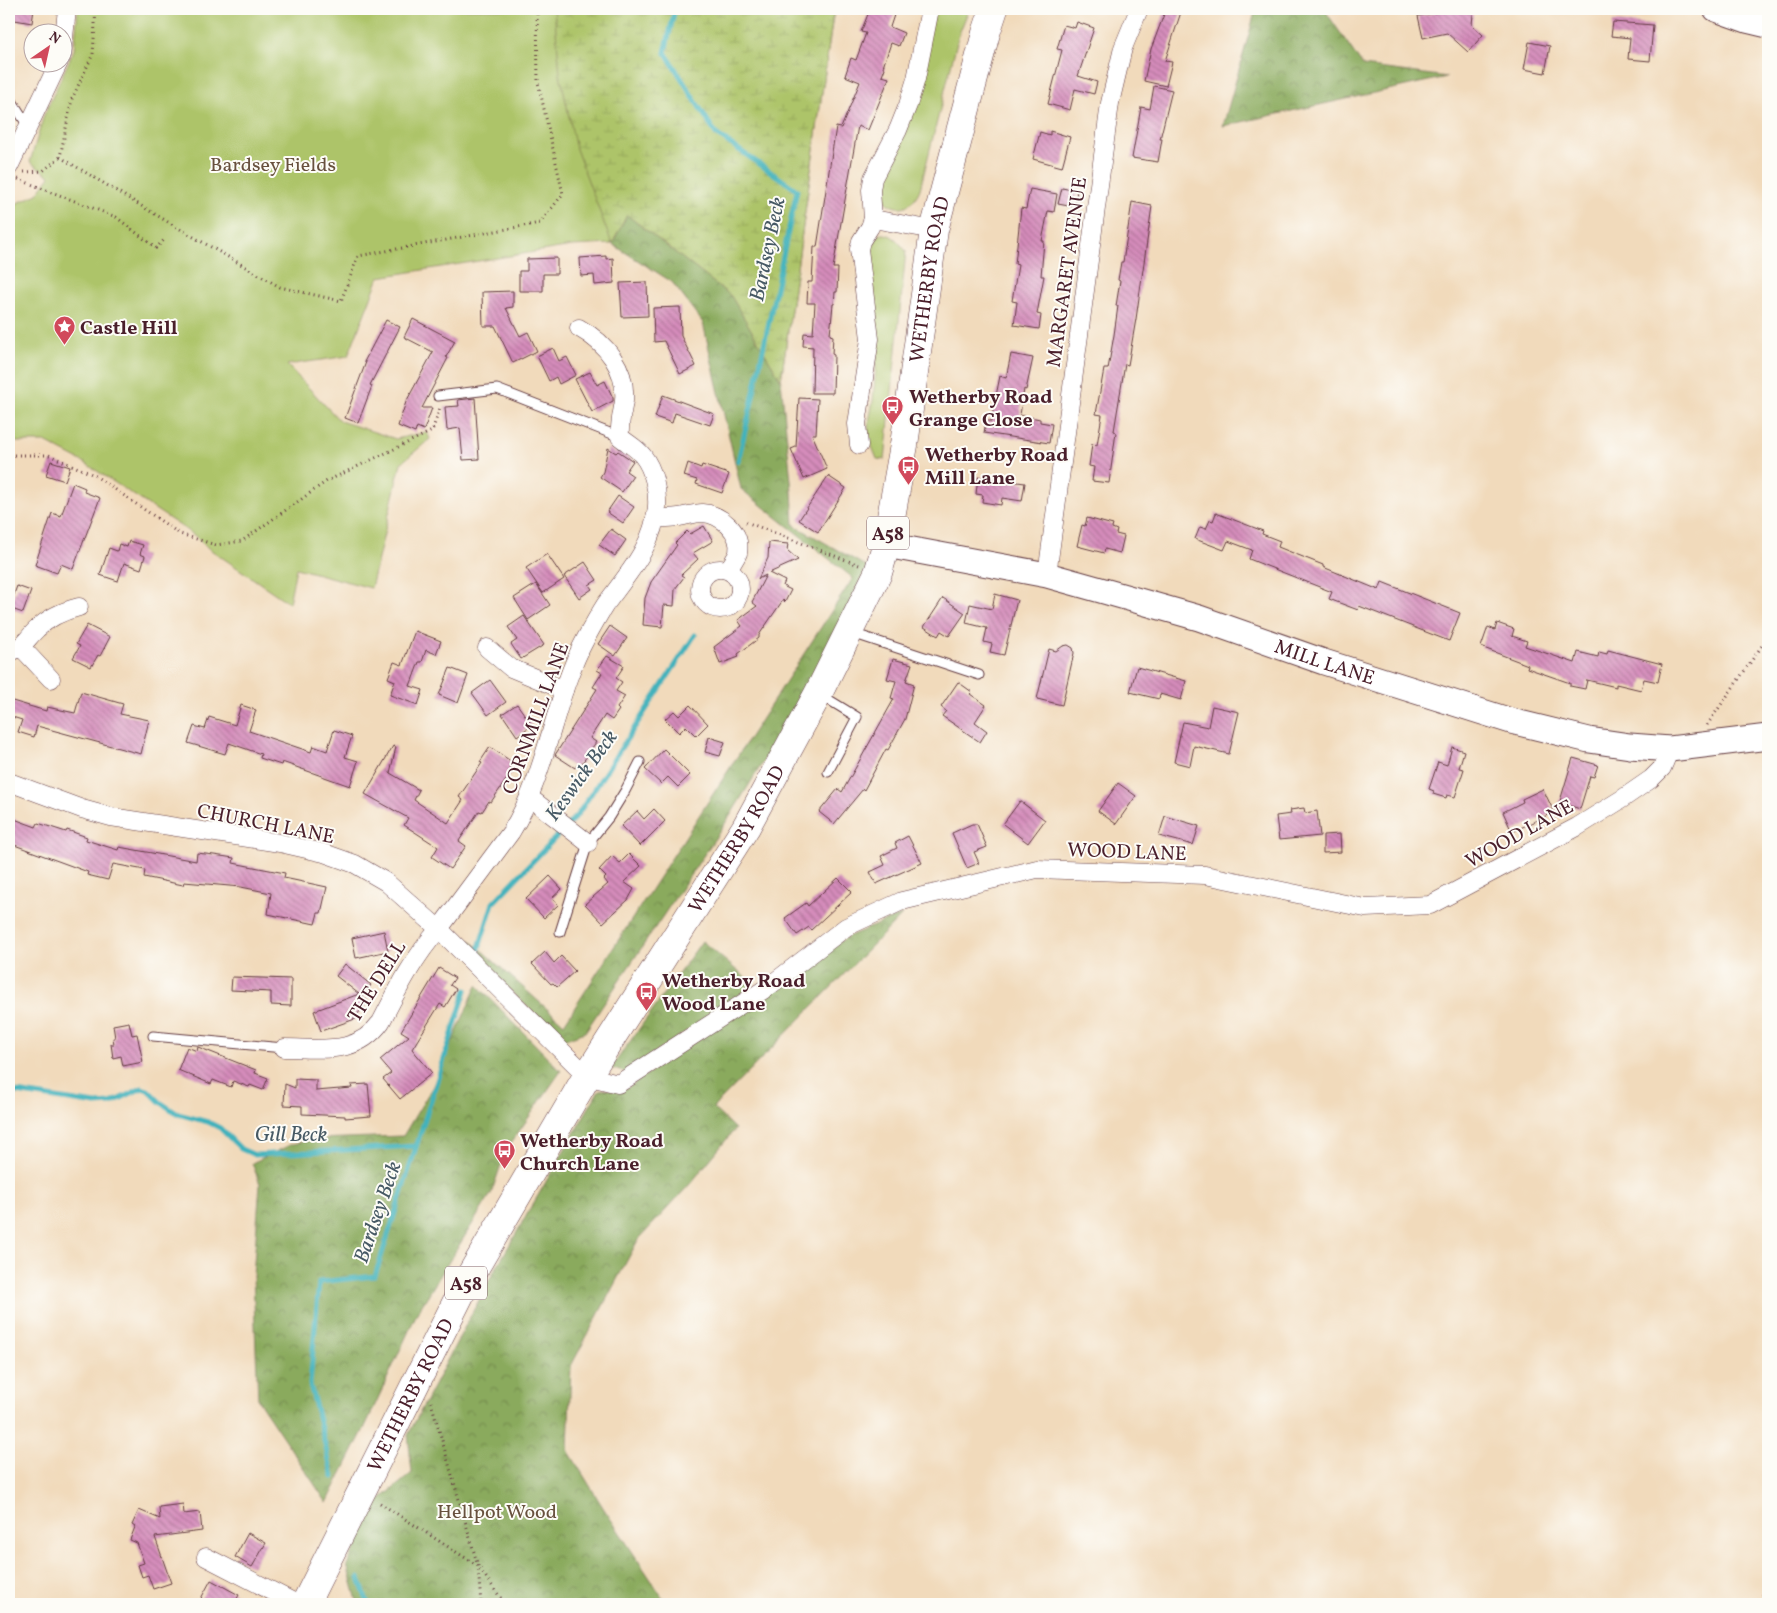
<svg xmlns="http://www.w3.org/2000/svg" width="1777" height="1613" font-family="Vollkorn,serif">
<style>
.green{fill:#adc469;stroke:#7c724a}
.forest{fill:url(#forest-crowns);stroke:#6a6444}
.wetland{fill:url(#wetland-marsh);stroke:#7c724a}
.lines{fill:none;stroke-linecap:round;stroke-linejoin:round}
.stream{stroke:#43b2bc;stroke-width:5}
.building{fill:url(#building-back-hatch)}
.lane-casing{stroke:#633b41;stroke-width:11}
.street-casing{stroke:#633b41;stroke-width:19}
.secondary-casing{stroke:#633b41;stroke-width:27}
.primary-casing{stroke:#633b41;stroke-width:29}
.path{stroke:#633b41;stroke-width:3;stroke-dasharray:1 4;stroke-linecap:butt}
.lane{stroke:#fff;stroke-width:9}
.street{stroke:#fff;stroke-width:18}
.secondary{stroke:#fff;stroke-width:25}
.primary{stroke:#fff;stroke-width:28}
.labels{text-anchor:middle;stroke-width:4;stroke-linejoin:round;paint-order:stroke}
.shield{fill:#fdfcf7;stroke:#806168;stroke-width:1}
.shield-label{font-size:19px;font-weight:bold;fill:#4a1f2b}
.park-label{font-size:20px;fill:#68513e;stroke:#fdfcf7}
.street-label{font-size:20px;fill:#4a1f2b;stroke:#fdfcf7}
.poi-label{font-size:20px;font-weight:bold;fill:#4a1f2b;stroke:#fdfcf7;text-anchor:start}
.water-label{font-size:21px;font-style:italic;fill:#475a65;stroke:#fdfcf7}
</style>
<defs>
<pattern id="forest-crowns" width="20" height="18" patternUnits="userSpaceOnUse" patternTransform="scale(1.25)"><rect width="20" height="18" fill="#8aaa5d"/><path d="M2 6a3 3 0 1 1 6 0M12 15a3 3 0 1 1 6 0" fill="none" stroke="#738a4d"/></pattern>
<pattern id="wetland-marsh" width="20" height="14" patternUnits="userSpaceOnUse" patternTransform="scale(1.25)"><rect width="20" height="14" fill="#adc469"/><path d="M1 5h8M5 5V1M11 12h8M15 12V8" fill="none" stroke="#96a85b"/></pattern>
<pattern id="building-back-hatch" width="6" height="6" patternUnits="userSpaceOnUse" patternTransform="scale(1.25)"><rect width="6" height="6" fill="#d58cbb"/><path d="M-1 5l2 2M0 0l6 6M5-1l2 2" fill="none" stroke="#af7298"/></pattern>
</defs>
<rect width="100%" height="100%" fill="#fdfcf7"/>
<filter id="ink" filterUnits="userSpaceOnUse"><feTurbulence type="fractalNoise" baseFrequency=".02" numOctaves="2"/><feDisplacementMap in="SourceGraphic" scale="10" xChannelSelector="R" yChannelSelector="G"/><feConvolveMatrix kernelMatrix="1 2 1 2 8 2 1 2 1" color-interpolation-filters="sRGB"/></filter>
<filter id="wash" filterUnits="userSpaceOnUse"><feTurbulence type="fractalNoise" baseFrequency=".0096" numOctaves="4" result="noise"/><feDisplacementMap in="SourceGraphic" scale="20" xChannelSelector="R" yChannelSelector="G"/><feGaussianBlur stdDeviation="1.12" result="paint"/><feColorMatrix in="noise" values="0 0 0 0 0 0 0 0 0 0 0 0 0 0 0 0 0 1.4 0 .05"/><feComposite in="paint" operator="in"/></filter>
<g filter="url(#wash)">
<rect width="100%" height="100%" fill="#f1dabb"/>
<g class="green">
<polygon points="78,9 834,9 781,380 731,296 627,215 612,244 572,246 379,277 348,356 287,365 340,421 396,439 427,432 430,439 401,463 371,588 296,568 289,603 208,548 194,535 85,463 45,442 9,442 9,207 37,194 50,176 30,162 44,115 74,50"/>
<path d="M936,9H969L959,34L920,189C914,204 902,213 887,203L884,196L880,195L881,183Z"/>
<path d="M881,234C893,233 899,243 906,251L885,460L877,459L870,442L868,427L873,401L878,345L872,278L868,253V242H874L875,239Z"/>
</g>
<g class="forest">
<polygon points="1256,9 1324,9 1363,66 1447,77 1223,126"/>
<polygon points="627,215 731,296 781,380 792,491 794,525 869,568 807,690 730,816 585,1032 563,1040 467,951 470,940 564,1024 853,578 741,489 703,323 672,282 612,244"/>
<polygon points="903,914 713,1108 735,1129 691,1183 638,1240 571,1366 568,1450 604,1509 667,1604 358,1604 347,1565 377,1502 412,1473 408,1435 492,1275 599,1090 627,1088 847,937"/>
<polygon points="702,941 754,985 626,1073 611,1068"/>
<polygon points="477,985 561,1071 506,1150 491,1194 417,1313 365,1427 327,1503 258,1400 253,1276 260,1184 252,1163 292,1144 316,1139 403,1136 433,1086"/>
</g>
<polygon class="wetland" points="554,9 834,9 781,380 731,296 627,215 612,244 576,149 560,74"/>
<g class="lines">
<g class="stream">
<polyline points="675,9 665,52 716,134 797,190 751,406 738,461"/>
<polyline points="477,954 493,903 578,814 695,635"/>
<polyline points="9,1091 96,1104 111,1103 142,1088 148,1090 160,1102 178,1114 208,1122 220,1128 241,1149 255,1155 416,1146"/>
<polyline points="333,1477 310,1384 319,1282 375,1276 466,990"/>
<polyline points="359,1578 368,1604"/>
</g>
</g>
<g id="blocks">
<g class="building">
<polygon points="9,9 34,9 32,23 9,19"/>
<polygon points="870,9 892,9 890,14 894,15 890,27 904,33 899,46 891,43 883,67 885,68 882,76 889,78 868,130 858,126 833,268 838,268 837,292 835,292 834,304 833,304 830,335 833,336 832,354 834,355 833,393 812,393 813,347 803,346 804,333 813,334 815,303 807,303 808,282 812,282 814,247 817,247 836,127 841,128 860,82 845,76 851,58 856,60 866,33 861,32"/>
<polygon points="1166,9 1182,9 1165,61 1172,62 1166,86 1144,81 1151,49"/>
<polygon points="1436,9 1469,9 1473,14 1472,25 1483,35 1468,52 1447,33 1423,38 1418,16 1435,13"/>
<polygon points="1077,22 1094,28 1078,76 1097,82 1094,94 1075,89 1070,110 1048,104 1062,50 1057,49 1064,25 1075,28"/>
<polygon points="1613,22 1653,25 1650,61 1628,59 1630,38 1611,36"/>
<polygon points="1529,42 1550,46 1545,73 1524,69"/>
<polygon points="1154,86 1172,90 1160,139 1162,139 1158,162 1132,158 1141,107 1150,109"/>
<polygon points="1050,131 1070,137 1062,167 1033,159 1040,132 1050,135"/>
<polygon points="1062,188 1077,191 1074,207 1058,204"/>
<polygon points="1030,189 1057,194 1054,212 1048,211 1042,241 1044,241 1041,276 1044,276 1037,314 1041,315 1039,329 1014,325 1017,302 1012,301 1018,265 1015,264 1021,208 1026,209"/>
<polygon points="1132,202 1152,206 1136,319 1128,365 1125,364 1114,431 1116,432 1109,483 1092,481 1094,467 1089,466 1092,444 1097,445 1102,415 1096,414 1104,369 1108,369 1114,335 1118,306 1116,306 1120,281 1118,280 1121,262 1123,262"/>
<polygon points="606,256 606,259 613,258 614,283 595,285 594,275 581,276 580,258"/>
<polygon points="557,258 557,274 543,274 543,291 519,291 519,271 527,271 527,259"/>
<polygon points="647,282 648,316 622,317 620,283"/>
<polygon points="513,291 513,307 506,308 520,336 528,332 537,351 513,363 495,326 483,326 482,292"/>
<polygon points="680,307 681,336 696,366 680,374 664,341 654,342 653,308"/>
<polygon points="413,319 455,341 446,357 448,358 422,408 432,408 424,430 417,427 415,433 398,426 406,402 433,352 404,337"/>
<polygon points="386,320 400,327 370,385 372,386 358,423 345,418 366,362 364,362"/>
<polygon points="553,348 559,361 567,357 576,375 559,384 556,377 549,381 537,356"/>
<polygon points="1011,354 1033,358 1026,390 1024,389 1020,415 1040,419 1040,422 1052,424 1049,443 984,433 986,421 991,421 1000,376 1006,378"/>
<polygon points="590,372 597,385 605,381 613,398 613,401 592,412 575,379"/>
<polygon points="663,395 714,414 710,425 675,413 672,423 655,417"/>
<polygon points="475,398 479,459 463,460 460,428 447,430 445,407 459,406 458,400"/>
<polygon points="799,398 818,399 816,434 812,434 827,469 804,479 791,449 796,447"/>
<polygon points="608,448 616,453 618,451 633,461 626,471 633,476 622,492 600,477 603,472"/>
<polygon points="51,461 70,467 65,481 46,475"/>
<polygon points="688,463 701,468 702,465 729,474 722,493 696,484 697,480 684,476"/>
<polygon points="828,476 846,488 818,532 799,520"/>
<polygon points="978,477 1025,483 1022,501 1002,498 1001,505 982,502 983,495 976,494"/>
<polygon points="73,483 85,488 84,492 100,498 73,569 61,564 57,573 35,565 52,513 61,516"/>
<polygon points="618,496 634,507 623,523 607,512"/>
<polygon points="1216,513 1263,531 1262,534 1280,541 1278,547 1323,565 1323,567 1379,590 1382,582 1460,613 1449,641 1359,606 1358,610 1329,599 1332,592 1249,559 1252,550 1228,541 1224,550 1195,539 1200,527 1206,529 1210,520 1213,521"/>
<polygon points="1087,518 1113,525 1112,528 1117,530 1116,534 1124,536 1120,553 1105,549 1104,553 1077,546 1082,525 1085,526"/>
<polygon points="704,526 713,541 693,553 698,559 681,575 684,577 675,589 674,606 664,605 662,627 643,625 645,598 651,582 677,545 675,543 687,531 690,534"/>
<polygon points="611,529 626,540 615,556 599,545"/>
<polygon points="129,541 143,545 140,554 145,556 141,569 124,563 118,581 100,575 109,548 117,551 119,544 127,547"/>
<polygon points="769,542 788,544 787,550 798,560 769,573 785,581 783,586 791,590 785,602 783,600 759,635 759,638 738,654 739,657 720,664 714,647 742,626 738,620 757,606 752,602 766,575 758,579 768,558"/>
<polygon points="547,554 564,579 543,593 526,568"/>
<polygon points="585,562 597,580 589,585 592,589 579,598 564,576"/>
<polygon points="536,584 550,605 528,620 514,598"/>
<polygon points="17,586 31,591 23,613 9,608"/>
<polygon points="995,594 1017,600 1004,655 990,652 992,644 984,642 987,628 966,623 970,604 992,609"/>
<polygon points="943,598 965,613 949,636 941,631 938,636 924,627"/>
<polygon points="524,616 544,645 521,659 511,644 517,640 508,627"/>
<polygon points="1497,623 1514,629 1512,636 1527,641 1525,646 1575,663 1578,652 1598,657 1599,652 1607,654 1608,650 1662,664 1658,682 1644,679 1641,690 1616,684 1616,687 1587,680 1585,689 1570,686 1570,683 1527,668 1528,665 1481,647 1488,627 1495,630"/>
<polygon points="87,625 110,637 100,656 98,655 91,667 73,658 80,646 76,644"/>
<polygon points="610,626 627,638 615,656 598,644"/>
<polygon points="415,631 441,641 436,654 426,650 422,662 419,662 410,686 423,690 418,705 390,695 395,681 388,678 394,662 402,665"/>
<polygon points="1068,645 1073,648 1074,653 1062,705 1037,699 1049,649 1056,651 1063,646"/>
<polygon points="607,656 624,666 616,678 622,682 616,691 625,696 617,708 619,710 612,720 605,715 590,738 596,742 581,765 579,763 575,768 555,755 597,689 593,687 602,673 597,670"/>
<polygon points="893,659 912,664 906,681 914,684 905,719 888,750 886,749 864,790 863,789 834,824 819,812 838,789 842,792 894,699 891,698 896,681 887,679"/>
<polygon points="1137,667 1186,681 1181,700 1160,694 1159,699 1130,692"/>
<polygon points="450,668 468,675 458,703 439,695"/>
<polygon points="490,680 506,702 488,715 472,693"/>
<polygon points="958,682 972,692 970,694 986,705 975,722 987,731 980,742 942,716 946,711 941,707"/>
<polygon points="81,692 123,704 120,714 149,720 141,754 37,726 34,737 18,732 22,720 9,716 9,700 46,711 47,707 75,713"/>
<polygon points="517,704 532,725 517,736 502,714"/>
<polygon points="241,705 256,710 249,731 311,752 313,746 327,751 334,730 352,736 345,757 358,761 350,786 282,762 281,765 260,758 261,754 229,743 225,754 188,743 194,726 205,729 209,717 235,725"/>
<polygon points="690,705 708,724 696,736 686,726 679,733 665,719 674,711 679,716"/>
<polygon points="1212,706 1239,712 1229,754 1194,746 1190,766 1174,762 1183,722 1208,727"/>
<polygon points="709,737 725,742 720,756 705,752"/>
<polygon points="393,746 396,747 390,773 419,790 414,800 448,823 463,800 459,797 482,763 480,762 490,747 512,762 509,767 513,770 491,802 489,801 482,812 479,811 459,841 466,846 450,869 432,857 438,847 404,825 408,818 365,794"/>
<polygon points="1452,747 1464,751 1459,768 1464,769 1455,797 1447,795 1446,798 1433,794 1434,791 1429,789 1438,762 1447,765"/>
<polygon points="664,749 690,775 678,787 668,777 661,784 645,769"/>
<polygon points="1573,758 1598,765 1594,777 1590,776 1580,809 1568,805 1557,811"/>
<polygon points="1118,783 1136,796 1116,824 1098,811"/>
<polygon points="1543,789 1554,812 1512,832 1503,812 1523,802 1522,799"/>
<polygon points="1020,801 1045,820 1028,843 1003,824"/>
<polygon points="1304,808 1305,813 1317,811 1320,836 1279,840 1276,816 1291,814 1290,810"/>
<polygon points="654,809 665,821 640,846 621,826 637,811 644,819"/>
<polygon points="1165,816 1199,826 1193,845 1159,836"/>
<polygon points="9,817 36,827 38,823 66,832 67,830 87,837 86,840 118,850 119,847 196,861 197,853 214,855 234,858 233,863 285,873 284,878 327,887 321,913 318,913 315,924 268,914 271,893 241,887 184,882 183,885 144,877 145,870 113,864 108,880 87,875 88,872 9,843"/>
<polygon points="972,824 977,824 987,847 974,852 979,863 967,868 952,833"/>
<polygon points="1340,834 1341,852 1323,853 1323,835"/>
<polygon points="908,836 922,863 876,884 870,872 885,865 881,856 897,848 895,843"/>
<polygon points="629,854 641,866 624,882 634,889 628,900 603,923 585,904 608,884 604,879 606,877 599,870 612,856 620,863"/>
<polygon points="550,876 562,889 552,898 558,905 544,918 526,899"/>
<polygon points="838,878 852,892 811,930 809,927 797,935 785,918 806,903 808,906"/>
<polygon points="384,931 388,951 356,958 352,938"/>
<polygon points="545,952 554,963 561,956 575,971 557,987 553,983 551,984 532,964"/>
<polygon points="345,964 371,985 362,997 368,1001 357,1015 358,1018 321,1031 314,1011 359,994 336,976"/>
<polygon points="439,968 455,978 450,985 456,989 445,1007 440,1004 412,1049 432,1073 400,1099 383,1079 391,1073 380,1060 409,1036 401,1031"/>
<polygon points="232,977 291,979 291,1006 271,1005 271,992 231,990"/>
<polygon points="129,1022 132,1035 137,1034 143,1062 123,1066 121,1056 113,1058 111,1044 114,1044 113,1038 115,1038 113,1025"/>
<polygon points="187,1047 197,1051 198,1047 256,1070 255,1073 268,1078 263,1090 250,1085 249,1087 233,1081 231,1087 213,1080 211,1084 178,1070"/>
<polygon points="295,1079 316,1080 316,1091 352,1088 351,1085 368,1084 371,1116 345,1118 345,1116 302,1114 302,1106 284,1105 285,1084 295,1088"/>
<polygon points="183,1504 184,1514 200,1512 202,1531 155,1537 171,1583 153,1589 148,1575 142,1577 138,1565 144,1563 137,1543 130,1540 135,1527 132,1525 139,1510 160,1519 159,1507"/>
<polygon points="248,1533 266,1543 252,1567 235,1557"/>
<polygon points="211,1580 239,1595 234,1604 198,1604"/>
</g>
</g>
</g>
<g filter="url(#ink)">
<use href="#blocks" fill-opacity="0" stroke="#633b41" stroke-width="1"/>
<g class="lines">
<defs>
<g id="lane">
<polyline points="9,87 12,101 28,126"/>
<polyline points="438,396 497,389 620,437"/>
<polyline points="852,633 979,675"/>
<polyline points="821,695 857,717 828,772"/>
<polyline points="560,932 588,843 609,817 625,791 640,762"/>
<polyline points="153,1036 284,1048"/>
</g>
<g id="street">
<polyline points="62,56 67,9"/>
<polyline points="9,167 59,62"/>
<polyline points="873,219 934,230"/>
<polyline points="859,445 857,424 870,339 859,249 861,241 870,227 873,219 871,190 873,178 898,130 908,105 916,79 930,9"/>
<path d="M655,519C663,518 671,518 679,517C686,516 695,513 702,513C721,514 742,532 738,553C736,558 731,565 728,570"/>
<circle cx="720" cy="589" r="20"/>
<polyline points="1047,575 1110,103 1123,48 1139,9"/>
<polyline points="21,647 51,679"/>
<polyline points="487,648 511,668 564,690"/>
<path d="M9,652C23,649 27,638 37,629C49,617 63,611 79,607"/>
<polyline points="9,782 82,809 111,817 280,843 324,853 355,864 386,882 439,929 587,1076 618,1084 768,987 846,927 902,901 1037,869 1205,875 1365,908 1430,905 1577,827 1622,799 1651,779 1662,768 1670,749"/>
<polyline points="529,797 588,843"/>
<path d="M284,1048C322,1048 356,1056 381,1022C398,989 414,957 439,929L511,832C548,773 553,699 586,638C592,627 598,616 605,605C627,575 654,546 657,506C658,490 653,469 643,456C637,448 627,443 620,437C619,423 622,414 624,401C627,369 606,343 579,328"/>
<polyline points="206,1557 297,1604"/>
</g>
<g id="secondary">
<polyline points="1716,9 1747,20 1768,25"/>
<path id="s1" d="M886,545L1047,575L1097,589L1199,618L1324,662L1511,721L1589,740L1630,746L1670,749L1768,737"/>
</g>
<g id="primary">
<path id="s2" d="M305,1604L466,1283L587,1076L746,827L818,694L878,573L886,545L904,445L934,230L986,33L994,9"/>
</g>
</defs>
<use href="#lane" class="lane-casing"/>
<use href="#street" class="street-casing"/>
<use href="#secondary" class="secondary-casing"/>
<use href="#primary" class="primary-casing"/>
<g class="path">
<polyline points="60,157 173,225 280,287 341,301 358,256 540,223 563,194 538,82 537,9"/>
<polyline points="24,172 43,171 60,157 72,99 93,54 96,9"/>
<polyline points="18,179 116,217 156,248 164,240"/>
<polyline points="9,455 49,455 94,475 180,534 216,545 242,541 327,481 432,431 440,408"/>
<polyline points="746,522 859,565"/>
<polyline points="1707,725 1768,637"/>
<polyline points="431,1402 478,1566 481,1604"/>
<polyline points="380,1503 478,1566 505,1604"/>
<polyline points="1758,1604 1768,1585"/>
</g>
<use href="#lane" class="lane"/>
<use href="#street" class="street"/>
<use href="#secondary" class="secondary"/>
<use href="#primary" class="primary"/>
</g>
</g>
<defs>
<symbol id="sight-pin" viewBox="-11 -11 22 30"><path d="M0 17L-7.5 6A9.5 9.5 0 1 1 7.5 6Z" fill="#d1495b" stroke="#fdfcf7"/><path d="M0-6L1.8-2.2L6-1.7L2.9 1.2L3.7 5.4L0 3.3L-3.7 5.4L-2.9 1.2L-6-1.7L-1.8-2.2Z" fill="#fff"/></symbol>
<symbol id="bus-pin" viewBox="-11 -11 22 30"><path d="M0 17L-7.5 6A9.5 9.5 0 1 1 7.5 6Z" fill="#d1495b" stroke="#fdfcf7"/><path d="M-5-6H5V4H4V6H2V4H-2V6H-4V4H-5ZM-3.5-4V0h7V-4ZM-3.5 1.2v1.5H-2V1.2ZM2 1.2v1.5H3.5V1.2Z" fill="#fff"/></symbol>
</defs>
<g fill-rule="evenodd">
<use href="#sight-pin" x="52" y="314" width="25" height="34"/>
<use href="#bus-pin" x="880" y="394" width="25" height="34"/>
<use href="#bus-pin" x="896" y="454" width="25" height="34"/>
<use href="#bus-pin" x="634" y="980" width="25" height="34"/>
<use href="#bus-pin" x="492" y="1138" width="25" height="34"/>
</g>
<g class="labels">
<g class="shield">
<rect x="867" y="516.5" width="42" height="33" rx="4"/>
<rect x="445" y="1266.5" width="42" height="33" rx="4"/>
</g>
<g class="shield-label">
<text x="888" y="540">A58</text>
<text x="466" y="1290">A58</text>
</g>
<g class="park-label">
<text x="273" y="171">Bardsey Fields</text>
<text x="497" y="1518">Hellpot Wood</text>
</g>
<g class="street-label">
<text transform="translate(1066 272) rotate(-82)" y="7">MARGARET AVENUE</text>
<text dy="7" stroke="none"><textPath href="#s2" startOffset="1479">WETHERBY ROAD</textPath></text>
<text dy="7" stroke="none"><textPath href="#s1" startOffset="455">MILL LANE</textPath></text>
<text transform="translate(535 718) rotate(-70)" y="7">CORNMILL LANE</text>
<text transform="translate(266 823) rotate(11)" y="7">CHURCH LANE</text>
<text transform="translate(1519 833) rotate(-29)" y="7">WOOD LANE</text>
<text dy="7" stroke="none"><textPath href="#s2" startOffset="879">WETHERBY ROAD</textPath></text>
<text transform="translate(1127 851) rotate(2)" y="7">WOOD LANE</text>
<text transform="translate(376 981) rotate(-58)" y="7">THE DELL</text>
<text dy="7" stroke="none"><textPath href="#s2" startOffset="234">WETHERBY ROAD</textPath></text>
</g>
<g class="poi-label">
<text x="80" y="334">Castle Hill</text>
<text x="909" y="403">Wetherby Road<tspan x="909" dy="23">Grange Close</tspan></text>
<text x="925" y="461">Wetherby Road<tspan x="925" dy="23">Mill Lane</tspan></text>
<text x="662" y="987">Wetherby Road<tspan x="662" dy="23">Wood Lane</tspan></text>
<text x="520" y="1147">Wetherby Road<tspan x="520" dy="23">Church Lane</tspan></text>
</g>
<g class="water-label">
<text transform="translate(767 249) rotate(-78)" y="7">Bardsey Beck</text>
<text transform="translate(581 775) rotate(-54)" y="7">Keswick Beck</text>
<text x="291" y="1141">Gill Beck</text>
<text transform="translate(377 1212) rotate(-71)" y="7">Bardsey Beck</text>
</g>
</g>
<rect width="1777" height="1613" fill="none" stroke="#fdfcf7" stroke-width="30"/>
<g transform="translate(48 48) rotate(34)"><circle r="24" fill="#fdfcf7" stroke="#b5a4a5"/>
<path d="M0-4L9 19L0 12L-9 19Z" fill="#d1495b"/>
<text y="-8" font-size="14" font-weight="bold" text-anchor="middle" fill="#4a1f2b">N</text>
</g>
</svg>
